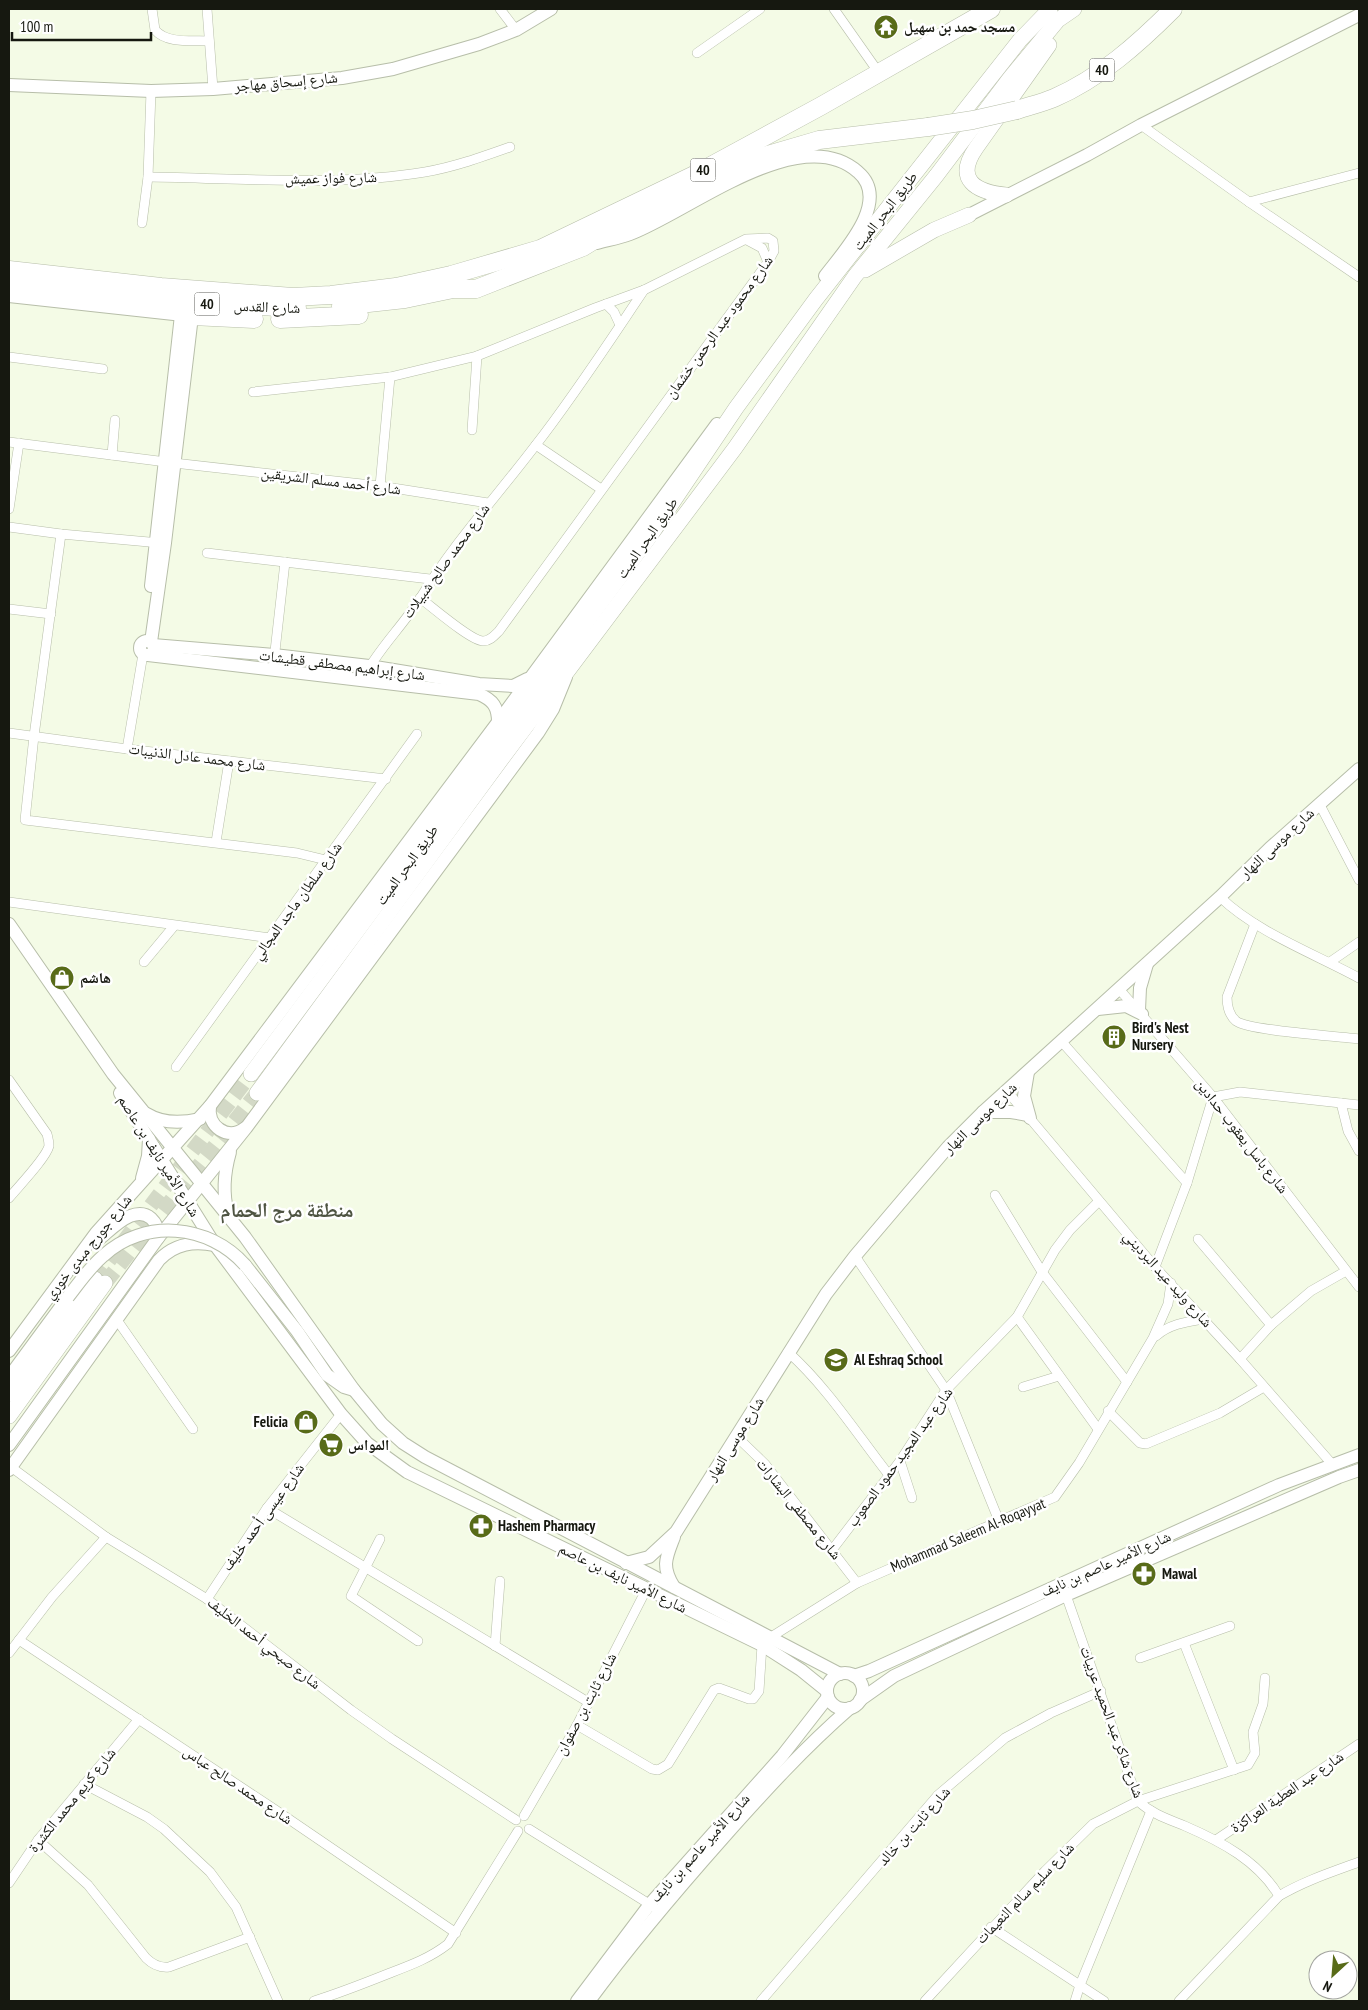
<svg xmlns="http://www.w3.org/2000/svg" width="1368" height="2010" font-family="'PT Sans Narrow','Noto Naskh Arabic',sans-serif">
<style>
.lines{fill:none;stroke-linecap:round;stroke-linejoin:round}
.primary-tunnel{stroke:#d3d9c6;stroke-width:15;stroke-dasharray:15 8;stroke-linecap:butt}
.street-casing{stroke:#b7bea9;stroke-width:10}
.secondary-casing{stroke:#b7bea9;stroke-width:14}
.primary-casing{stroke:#b7bea9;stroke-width:16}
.highway-casing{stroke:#b7bea9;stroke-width:19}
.street{stroke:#fff;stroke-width:9}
.secondary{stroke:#fff;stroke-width:12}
.primary{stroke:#fff;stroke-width:15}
.highway{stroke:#fff;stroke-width:18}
.secondary-bridge-casing{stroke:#b7bea9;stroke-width:14;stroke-linecap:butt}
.highway-bridge-casing{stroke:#b7bea9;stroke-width:19;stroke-linecap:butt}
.secondary-bridge{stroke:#fff;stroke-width:12}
.highway-bridge{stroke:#fff;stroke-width:18}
.labels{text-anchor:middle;stroke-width:5;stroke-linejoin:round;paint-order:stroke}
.shield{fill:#fff;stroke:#5c5d58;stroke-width:1}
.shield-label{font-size:14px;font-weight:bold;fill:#161810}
.poi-label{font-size:15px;font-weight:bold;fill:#161810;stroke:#fff;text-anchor:start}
.street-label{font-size:15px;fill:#161810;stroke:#fff}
.district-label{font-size:20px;font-weight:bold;fill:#4e5442;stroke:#fff}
</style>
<rect width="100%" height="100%" fill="#f4fbe6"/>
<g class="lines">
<g class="primary-tunnel">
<polyline points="95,1279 251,1074"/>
<polyline points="105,1283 257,1093"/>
</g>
<defs>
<g id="street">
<path d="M152,9L155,30C167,44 192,40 209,41"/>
<polyline points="207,9 213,89"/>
<polyline points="500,9 516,30"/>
<polyline points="834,9 879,73"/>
<polyline points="697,53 760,9"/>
<polyline points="1141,125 1249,202 1359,277"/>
<path d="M148,177C240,178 335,187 425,172C454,167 482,157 510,147"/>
<polyline points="1249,202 1359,173"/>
<polyline points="142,223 148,177 151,91"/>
<polyline points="747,240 762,248 768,262"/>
<polyline points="606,304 614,312 620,325"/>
<polyline points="9,357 103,369"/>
<path d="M253,392L390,377L477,356L595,308L644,290L746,239L768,238L773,241L774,251L768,262L499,631C494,636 490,641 483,641C471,641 431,606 420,598"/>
<polyline points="472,430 477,356"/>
<polyline points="9,442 174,463 380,486 488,503"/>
<polyline points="536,445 601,489"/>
<polyline points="112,455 115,420"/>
<polyline points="380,486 390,377"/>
<polyline points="9,509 19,443"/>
<polyline points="9,527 61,534 160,543"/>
<polyline points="61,534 34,736 25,820 297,853 326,860"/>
<polyline points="207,553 430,579"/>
<polyline points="9,609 51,614"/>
<polyline points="273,669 285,562"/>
<path d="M362,680C377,650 403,626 421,597C454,543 497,496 535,446C574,396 609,342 644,290"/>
<polyline points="9,733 127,749 386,779"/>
<polyline points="127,749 143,654"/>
<polyline points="1319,803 1359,880"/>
<polyline points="216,842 229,761"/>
<path d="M1220,897C1256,932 1315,954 1359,978"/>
<polyline points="9,902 270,938"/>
<path d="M1255,924L1227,997C1227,1006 1229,1015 1236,1021C1249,1031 1338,1036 1359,1039"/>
<polyline points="144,962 174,926"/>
<polyline points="1330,962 1359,942"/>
<polyline points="1119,989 1213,1097 1359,1287"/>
<polyline points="1062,1042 1187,1183"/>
<polyline points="176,1067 417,734"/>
<path d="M9,1080L47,1134C48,1138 49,1141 49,1146C46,1158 18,1187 9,1198"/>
<polyline points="1007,1091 1155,1267 1240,1359 1332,1464"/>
<polyline points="1341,1103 1348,1131 1359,1151"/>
<polyline points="995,1195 1042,1272 1127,1382"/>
<polyline points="1198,1239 1271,1325"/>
<polyline points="855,1256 946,1390 999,1521"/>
<polyline points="1155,1267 1187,1183 1213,1097 1240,1092 1359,1105"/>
<polyline points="1017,1317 1098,1429"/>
<polyline points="117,1320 193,1429"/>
<path d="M1156,1336C1170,1324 1186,1322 1204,1319"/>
<path d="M788,1352C827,1387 857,1434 889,1475"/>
<polyline points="1240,1359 1271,1325 1311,1291 1346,1271"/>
<polyline points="1023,1387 1059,1376"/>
<polyline points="1108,1411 1140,1443 1146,1444 1220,1413 1264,1387"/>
<polyline points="737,1437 765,1464 857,1583"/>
<polyline points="900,1461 912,1498"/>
<polyline points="11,1467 106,1537 207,1599 351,1710 392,1739 516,1820"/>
<polyline points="267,1508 588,1702"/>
<polyline points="380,1539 351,1596 418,1641"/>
<polyline points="832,1550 900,1461 946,1390 1017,1317 1055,1250 1070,1230 1099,1201"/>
<path d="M1066,1595L1138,1801C1152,1814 1168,1819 1185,1826C1222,1842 1258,1861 1279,1896"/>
<polyline points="207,1599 267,1508 341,1414"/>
<polyline points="771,1637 857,1583 1055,1497 1079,1463 1153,1338 1168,1304 1171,1283"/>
<polyline points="19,1640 277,1811 456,1933"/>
<polyline points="1184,1643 1234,1770"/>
<polyline points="495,1646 500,1581"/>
<polyline points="9,1653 52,1597 106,1537"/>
<polyline points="1140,1658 1230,1626"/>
<polyline points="577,1725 652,1769 658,1770 668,1764 714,1690 719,1688 749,1699 753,1699 759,1691 762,1645"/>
<polyline points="84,1784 147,1817 164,1829 210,1872 236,1907 278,2001"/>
<polyline points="524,1816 577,1725 646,1590"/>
<polyline points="529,1829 654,1907"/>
<path d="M38,1840L88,1885L146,1958C153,1965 160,1968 169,1967L250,1937"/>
<polyline points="1216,1840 1359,1744"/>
<polyline points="9,1883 38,1840 139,1719"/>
<polyline points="991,1927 1104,2001"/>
<path d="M314,2001C340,1993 365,1983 390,1973C411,1965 430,1958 448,1944L518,1831"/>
<polyline points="761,2001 938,1795 1005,1738 1051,1713 1101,1691"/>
<polyline points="925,2001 1045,1871 1093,1824 1138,1801 1248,1765 1255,1753 1253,1732 1263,1704 1265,1678"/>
<polyline points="1075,2001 1080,1985 1151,1811"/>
<path d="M1179,2001L1279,1896C1304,1881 1332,1872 1359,1862"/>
</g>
<g id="secondary">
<polyline points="9,85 151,91 213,89 342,78 393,69 479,44 516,30 551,9"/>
<polyline points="969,215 1087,155 1141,125 1359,15"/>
<path d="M597,243C608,240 619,238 630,234C687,213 800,120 858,172C892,201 843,252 825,276"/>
<polyline points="9,296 192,316 165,543 151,642"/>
<polyline points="151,586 181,315"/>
<circle cx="147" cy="648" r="7"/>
<polyline points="153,645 274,655 369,666 479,684 513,686 527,679"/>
<path d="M148,655L479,694C493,700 498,707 498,722"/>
<polyline points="9,924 113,1074 245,1237 354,1390 382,1424 403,1443 425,1457 840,1674"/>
<polyline points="1098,1009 1126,1006 1142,1014"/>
<polyline points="1139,1010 1140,988 1147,964"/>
<polyline points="1028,1072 1024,1096 1030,1118"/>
<polyline points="120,1093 215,1245 341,1414 367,1443 407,1472 762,1645 801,1670 827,1691"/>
<path d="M210,1106C207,1127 228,1141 245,1128"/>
<polyline points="983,1112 1011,1112 1028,1115"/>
<path d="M147,1114C163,1124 182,1123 200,1119"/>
<polyline points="142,1178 148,1156 149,1139"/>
<path d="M228,1213C222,1192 224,1173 230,1152"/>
<path d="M98,1240C108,1232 118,1221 130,1216C148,1209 159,1222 158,1238"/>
<polyline points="245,1265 297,1331 327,1375 344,1387 354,1390"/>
<polyline points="9,1351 96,1233 210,1106 498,722 717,424"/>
<polyline points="9,1377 68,1297"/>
<polyline points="9,1445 158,1238 246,1128 538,733 553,709 566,677"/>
<path d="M9,1470L159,1260C175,1243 194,1241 215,1245"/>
<polyline points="626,1563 649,1557 676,1532 826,1294 855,1256 906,1196 948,1147 983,1112 1220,897 1270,848 1359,769"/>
<path d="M674,1587C661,1566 666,1558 674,1537"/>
<circle cx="845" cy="1691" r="18"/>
<polyline points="854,1676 869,1671 1279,1485 1359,1455"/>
<polyline points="860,1700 894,1676 932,1658 1066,1595 1339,1477 1359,1470"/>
<polyline points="577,2001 650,1904 782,1756 828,1697"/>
<path d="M589,2001C631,1944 676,1891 723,1838C764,1792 804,1748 850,1708"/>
</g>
<g id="primary">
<path d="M1006,195C976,192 954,180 976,148L1049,45"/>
<polyline points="865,270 934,230 969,215"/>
<polyline points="251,1074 648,539 736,408 816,299 1020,40 1050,9"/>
<polyline points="257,1093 503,757 735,448 855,276 936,176 1010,78 1058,20 1074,9"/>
<polyline points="9,1394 95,1279"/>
<polyline points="9,1416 105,1283"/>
</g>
<g id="highway">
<path d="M1017,110C1029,106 1042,103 1054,98C1100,78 1138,44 1173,9"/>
<polyline points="9,270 161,287 293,297 331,295 396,287 451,275 540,249 694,175 821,106 991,9"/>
<polyline points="9,284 167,301 297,308"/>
<polyline points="341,306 405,299 453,289 476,289 583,247 614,228 703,183 764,156 819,140 928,127"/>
<polyline points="192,316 254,319"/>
<polyline points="280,319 359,315"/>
</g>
</defs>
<use href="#street" class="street-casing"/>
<use href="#secondary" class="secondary-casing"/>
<use href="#primary" class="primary-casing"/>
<use href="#highway" class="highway-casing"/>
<use href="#street" class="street"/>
<use href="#secondary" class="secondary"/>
<use href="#primary" class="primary"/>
<use href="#highway" class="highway"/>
<defs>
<path id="secondary-bridge" d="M68,1297C79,1283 89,1268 103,1256C144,1218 209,1224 245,1265"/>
<polyline id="highway-bridge" points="928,127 973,120 1017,110"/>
</defs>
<use href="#secondary-bridge" class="secondary-bridge-casing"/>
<use href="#highway-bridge" class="highway-bridge-casing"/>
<use href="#secondary-bridge" class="secondary-bridge"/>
<use href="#highway-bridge" class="highway-bridge"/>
</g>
<defs>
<symbol id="temple-disc" viewBox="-11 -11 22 22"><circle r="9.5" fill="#586b18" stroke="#fff"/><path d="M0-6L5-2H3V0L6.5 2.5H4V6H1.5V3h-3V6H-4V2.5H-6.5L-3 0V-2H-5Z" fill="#fff"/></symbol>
<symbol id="shop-disc" viewBox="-11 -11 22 22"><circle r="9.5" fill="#586b18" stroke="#fff"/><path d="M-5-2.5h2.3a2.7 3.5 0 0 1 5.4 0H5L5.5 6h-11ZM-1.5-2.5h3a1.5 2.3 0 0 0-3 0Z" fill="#fff"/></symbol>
<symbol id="building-disc" viewBox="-11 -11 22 22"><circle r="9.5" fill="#586b18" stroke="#fff"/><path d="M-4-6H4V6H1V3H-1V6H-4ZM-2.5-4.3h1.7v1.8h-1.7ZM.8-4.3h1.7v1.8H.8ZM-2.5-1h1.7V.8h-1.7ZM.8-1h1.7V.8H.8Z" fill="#fff"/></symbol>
<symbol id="school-disc" viewBox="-11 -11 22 22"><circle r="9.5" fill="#586b18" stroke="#fff"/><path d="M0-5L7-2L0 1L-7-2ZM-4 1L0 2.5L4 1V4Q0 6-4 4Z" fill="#fff"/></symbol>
<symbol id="supermarket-disc" viewBox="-11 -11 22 22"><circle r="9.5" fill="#586b18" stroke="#fff"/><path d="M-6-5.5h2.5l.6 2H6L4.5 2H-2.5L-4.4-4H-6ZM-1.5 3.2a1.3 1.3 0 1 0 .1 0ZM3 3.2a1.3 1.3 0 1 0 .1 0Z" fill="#fff"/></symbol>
<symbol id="pharmacy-disc" viewBox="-11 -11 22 22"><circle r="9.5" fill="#586b18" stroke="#fff"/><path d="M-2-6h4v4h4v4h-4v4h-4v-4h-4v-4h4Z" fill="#fff"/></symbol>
</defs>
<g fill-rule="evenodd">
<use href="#temple-disc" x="872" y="13" width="28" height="28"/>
<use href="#shop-disc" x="48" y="964" width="28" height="28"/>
<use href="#building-disc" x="1100" y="1023" width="28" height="28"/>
<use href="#school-disc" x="822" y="1346" width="28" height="28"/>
<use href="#shop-disc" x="292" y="1408" width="28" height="28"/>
<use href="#supermarket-disc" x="317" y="1431" width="28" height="28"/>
<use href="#pharmacy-disc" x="467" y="1512" width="28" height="28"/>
<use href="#pharmacy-disc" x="1130" y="1560" width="28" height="28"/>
</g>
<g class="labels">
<g class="shield">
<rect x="1089.5" y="58.5" width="25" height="23" rx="4"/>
<rect x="690.5" y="158.5" width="25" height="23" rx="4"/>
<rect x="194.5" y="292.5" width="25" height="23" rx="4"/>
</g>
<g class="shield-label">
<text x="1102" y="75">40</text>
<text x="703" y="175">40</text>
<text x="207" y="309">40</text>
</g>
<g class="poi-label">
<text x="904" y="32">مسجد حمد بن سهيل</text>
<text x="80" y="983">هاشم</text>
<text x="1132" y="1033">Bird's Nest<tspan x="1132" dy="17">Nursery</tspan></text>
<text x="854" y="1365">Al Eshraq School</text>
<text x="288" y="1427" text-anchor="end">Felicia</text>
<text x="348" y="1450">المواس</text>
<text x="498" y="1531">Hashem Pharmacy</text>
<text x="1162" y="1579">Mawal</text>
</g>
<g class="street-label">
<text transform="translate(286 82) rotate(-5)" y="5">شارع إسحاق مهاجر</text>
<text transform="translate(331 178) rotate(-1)" y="5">شارع فواز عميش</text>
<text transform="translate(885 211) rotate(-52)" y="5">طريق البحر الميت</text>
<text transform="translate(267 307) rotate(2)" y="5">شارع القدس</text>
<text transform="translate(719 327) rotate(-54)" y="5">شارع محمود عبد الرحمن خشمان</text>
<text transform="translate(331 481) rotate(7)" y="5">شارع أحمد مسلم الشريقين</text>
<text transform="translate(647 538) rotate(-55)" y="5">طريق البحر الميت</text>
<text transform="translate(446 561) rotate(-54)" y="5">شارع محمد صالح شبيلات</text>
<text transform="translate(342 665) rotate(7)" y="5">شارع إبراهيم مصطفى قطيشات</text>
<text transform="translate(197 757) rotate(7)" y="5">شارع محمد عادل الذنيبات</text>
<text transform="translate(1277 843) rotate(-43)" y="5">شارع موسى النهار</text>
<text transform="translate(407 865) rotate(-54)" y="5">طريق البحر الميت</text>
<text transform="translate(297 901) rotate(-54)" y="5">شارع سلطان ماجد المجالي</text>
<text transform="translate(980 1118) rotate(-44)" y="5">شارع موسى النهار</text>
<text transform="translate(1242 1136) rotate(52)" y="5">شارع باسل يعقوب حدادين</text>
<text transform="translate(159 1156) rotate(58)" y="5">شارع الأمير نايف بن عاصم</text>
<text transform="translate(88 1247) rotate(-51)" y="5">شارع جورج مبدى خوري</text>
<text transform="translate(1168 1279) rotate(48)" y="5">شارع وليد عيد البرديني</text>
<text transform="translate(735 1439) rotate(-58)" y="5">شارع موسى النهار</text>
<text transform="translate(900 1457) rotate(-54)" y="5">شارع عبد المجيد حمود الصعوب</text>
<text transform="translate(799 1509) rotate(51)" y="5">شارع مصطفى البشارات</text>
<text transform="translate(263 1517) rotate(-54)" y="5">شارع عيسى أحمد خليف</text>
<text transform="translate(968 1535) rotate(-23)" y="5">Mohammad Saleem Al-Roqayyat</text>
<text transform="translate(1106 1564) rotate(-24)" y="5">شارع الأمير عاصم بن نايف</text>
<text transform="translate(623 1578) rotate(26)" y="5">شارع الأمير نايف بن عاصم</text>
<text transform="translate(264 1643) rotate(38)" y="5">شارع صبحي أحمد الخليف</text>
<text transform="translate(586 1704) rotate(-62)" y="5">شارع ثابت بن صفوان</text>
<text transform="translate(1112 1722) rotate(70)" y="5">شارع شاكر عبد الحميد عربيات</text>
<text transform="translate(238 1785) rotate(34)" y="5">شارع محمد صالح عباس</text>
<text transform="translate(1287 1792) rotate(-34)" y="5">شارع عبد العطية العراكزة</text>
<text transform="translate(72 1800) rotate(-51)" y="5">شارع كريم محمد الكشرة</text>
<text transform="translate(914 1826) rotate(-48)" y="5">شارع ثابت بن خالد</text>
<text transform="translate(700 1848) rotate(-48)" y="5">شارع الأمير عاصم بن نايف</text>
<text transform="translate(1025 1893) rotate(-46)" y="5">شارع سليم سالم النعيمات</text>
</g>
<g class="district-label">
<text x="287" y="1217">منطقة مرج الحمام</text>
</g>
</g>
<rect width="1368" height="2010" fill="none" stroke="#161810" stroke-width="20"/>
<g transform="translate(1333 1975) rotate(206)"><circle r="24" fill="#ffffff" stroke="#a2a39f"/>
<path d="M0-4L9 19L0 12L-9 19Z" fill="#586b18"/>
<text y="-8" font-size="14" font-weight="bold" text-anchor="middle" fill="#161810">N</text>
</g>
<path d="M12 32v8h139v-8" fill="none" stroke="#161810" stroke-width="2.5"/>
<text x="20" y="32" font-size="15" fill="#161810" stroke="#ffffff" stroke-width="4" paint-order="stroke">100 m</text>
</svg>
